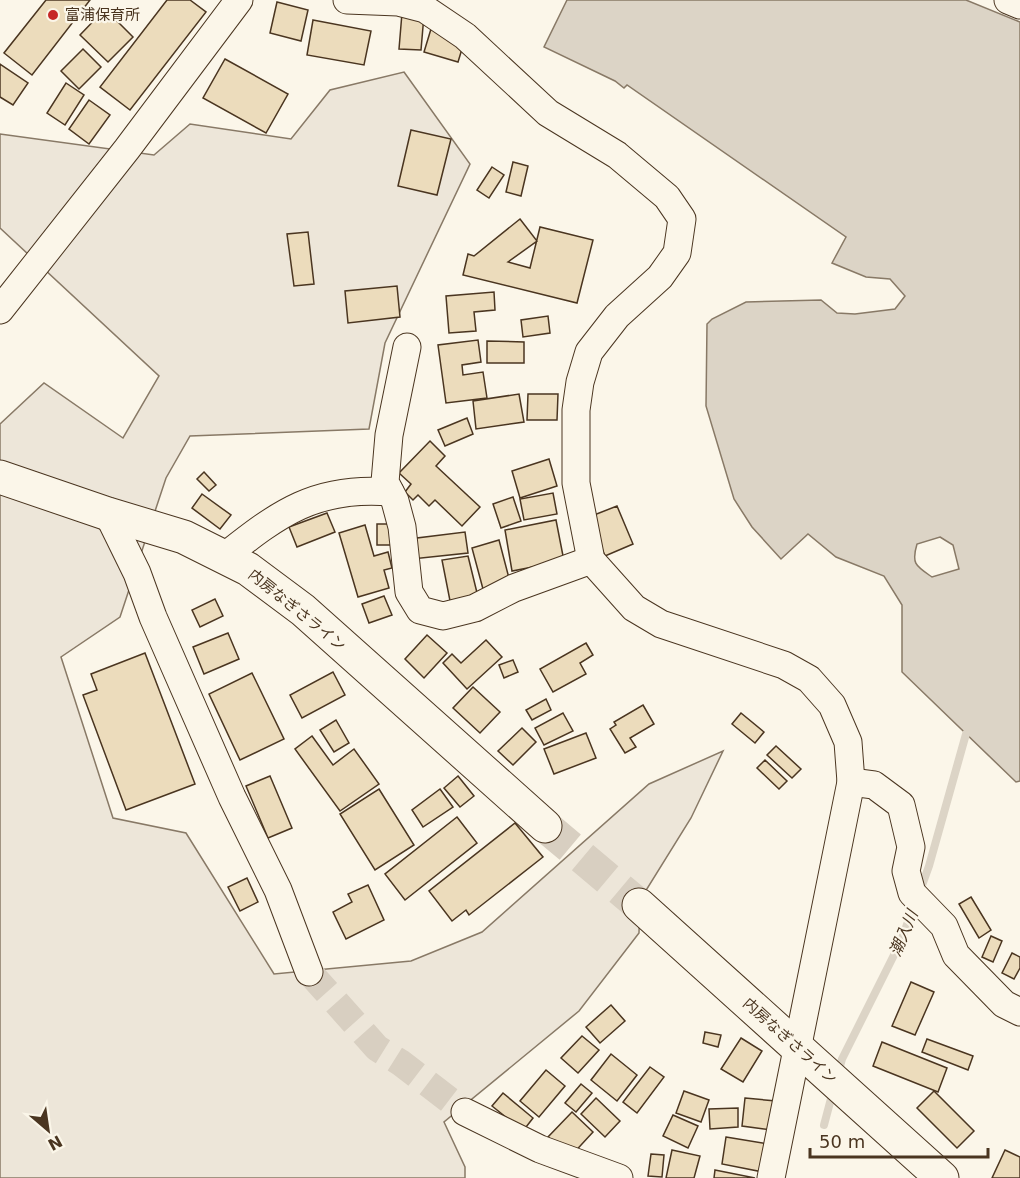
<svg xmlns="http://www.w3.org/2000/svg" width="1020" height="1178" font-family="'DejaVu Sans','Noto Sans JP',sans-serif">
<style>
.green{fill:#ede6d9;stroke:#887966;stroke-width:1.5}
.water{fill:#dcd4c6;stroke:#887966;stroke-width:1.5;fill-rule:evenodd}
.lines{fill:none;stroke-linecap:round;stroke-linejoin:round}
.stream{stroke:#dcd4c6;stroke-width:8}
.building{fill:#ecdcbc;stroke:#4a3520;stroke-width:1.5}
.minor-tunnel{stroke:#d8cfc1;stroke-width:27;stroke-dasharray:27 14;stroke-linecap:butt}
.highway-tunnel{stroke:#d8cfc1;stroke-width:33;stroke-dasharray:33 16;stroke-linecap:butt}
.minor-casing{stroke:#4a3520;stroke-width:29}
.highway-casing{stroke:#4a3520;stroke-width:35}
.minor{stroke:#fbf6e9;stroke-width:27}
.highway{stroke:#fbf6e9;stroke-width:33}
.poi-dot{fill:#c62828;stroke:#fbf6e9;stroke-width:2}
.labels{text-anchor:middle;stroke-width:4.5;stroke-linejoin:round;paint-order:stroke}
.poi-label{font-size:15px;fill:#4a3520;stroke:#fbf6e9;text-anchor:start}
.street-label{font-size:15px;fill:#4a3520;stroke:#fbf6e9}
.water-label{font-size:16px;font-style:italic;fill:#4a3520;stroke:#fbf6e9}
</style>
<rect width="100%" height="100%" fill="#fbf6e9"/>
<polygon class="green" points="404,72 470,164 385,343 369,429 190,436 166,478 120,617 61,657 113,818 186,833 274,974 411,961 482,932 649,784 723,751 691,818 640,900 639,933 579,1011 444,1122 465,1167 465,1178 0,1178 0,424 44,383 123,438 159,376 0,228 0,134 154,155 190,124 291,139 330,90"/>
<path class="water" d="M567,0H966L1020,22V781L1016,782L902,672V605L884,576L836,557L808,534L781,559L752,527L734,499L706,406L707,324L712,319L746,302L821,300L837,313L855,314L895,309L905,296L890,279L866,277L832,263L846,237L627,85L624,88L615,81L544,47ZM940,537L953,545L959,569L932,577C916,566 911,564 917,544Z"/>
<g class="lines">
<g class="stream">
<polyline points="920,891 929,866 966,734"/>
<polyline points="838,1074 842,1059 901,941 914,905"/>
<polyline points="824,1125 833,1091"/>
</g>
</g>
<g class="building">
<polygon points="46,0 90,0 32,75 4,53"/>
<polygon points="167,0 190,0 206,12 130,110 100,87"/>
<polygon points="277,2 308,10 301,41 270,33"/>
<polygon points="105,9 133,37 108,62 80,35"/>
<polygon points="402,13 424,15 421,50 399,49"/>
<polygon points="313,20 371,31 364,65 307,55"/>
<polygon points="431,29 465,39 458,62 424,52"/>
<polygon points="83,49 101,67 79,89 61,71"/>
<polygon points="225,59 288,94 266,133 203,98"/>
<polygon points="0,64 28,83 13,105 0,97"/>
<polygon points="66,83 84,95 65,125 47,113"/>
<polygon points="89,100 110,115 89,144 69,129"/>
<polygon points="411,130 451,139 437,195 398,186"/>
<polygon points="513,162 528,166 521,196 506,192"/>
<polygon points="492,167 504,175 489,198 477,190"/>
<polygon points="520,219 537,241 508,262 530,268 540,227 593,240 577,303 463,275 468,254 474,256"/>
<polygon points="308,232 314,284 294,286 287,234"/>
<polygon points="397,286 400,317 348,323 345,291"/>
<polygon points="494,292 495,310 474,312 476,331 449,333 446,296"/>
<polygon points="548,316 550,333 523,337 521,320"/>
<polygon points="478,340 481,362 462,365 463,375 483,372 487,398 446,403 438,345"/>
<polygon points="487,341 524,342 524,363 487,363"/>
<polygon points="519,394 524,422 476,429 473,401"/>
<polygon points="528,394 558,394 557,420 527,420"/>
<polygon points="467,418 473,434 445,446 438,430"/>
<polygon points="430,441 445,456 436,466 480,507 462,526 435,500 429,506 418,495 413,500 405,492 411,484 399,473"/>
<polygon points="549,459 557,486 520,498 512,471"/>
<polygon points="204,472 216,485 209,491 197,479"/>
<polygon points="553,493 557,514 524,520 520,499"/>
<polygon points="202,494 231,515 220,529 192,508"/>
<polygon points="513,497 521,521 501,528 493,504"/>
<polygon points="617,506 633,544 605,556 589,517"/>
<polygon points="327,513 335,532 297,547 289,527"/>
<polygon points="556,520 564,561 512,571 505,530"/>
<rect x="377" y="524" width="19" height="21"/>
<polygon points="365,525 374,556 388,552 392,568 384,570 389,588 358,597 339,533"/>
<polygon points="465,532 468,553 412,559 409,539"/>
<polygon points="499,540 510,582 483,589 472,548"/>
<polygon points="468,556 479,601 451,606 442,560"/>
<polygon points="384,596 392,615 369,623 362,604"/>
<polygon points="215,599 223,616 200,627 192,610"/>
<polygon points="228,633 239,659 204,674 193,647"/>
<polygon points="427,635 447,653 424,678 405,659"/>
<polygon points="486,640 502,657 467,689 443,663 452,654 461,663"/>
<polygon points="586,643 593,655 580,663 586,674 553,692 540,669"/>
<polygon points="145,653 195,784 126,810 83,695 97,690 91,674"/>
<polygon points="513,660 518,672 504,678 499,665"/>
<polygon points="333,672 345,695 302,718 290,695"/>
<polygon points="252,673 284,739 240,760 209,694"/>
<polygon points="473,687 500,712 480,733 453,708"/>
<polygon points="546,699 551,710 532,720 526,710"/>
<polygon points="643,705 654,724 630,738 636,747 625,753 610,729 616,725 614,722"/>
<polygon points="563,713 573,731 544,745 535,728"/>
<polygon points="741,713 764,732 755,743 732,724"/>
<polygon points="336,720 349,743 334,752 320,730"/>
<polygon points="522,728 536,742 513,765 498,751"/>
<polygon points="586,733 596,758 554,774 544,749"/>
<polygon points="312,736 333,765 354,749 379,784 340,811 295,749"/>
<polygon points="776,746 801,769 792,778 767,755"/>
<polygon points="765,760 787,781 779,789 757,768"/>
<polygon points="270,776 292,828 268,838 246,786"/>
<polygon points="458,776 474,796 460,807 444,788"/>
<polygon points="379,789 414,845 375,870 340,814"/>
<polygon points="440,789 453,807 423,827 412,810"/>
<polygon points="457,817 477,843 405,900 385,874"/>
<polygon points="515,823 543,857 469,915 466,910 452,921 429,891"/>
<polygon points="247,878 258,902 240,911 228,887"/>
<polygon points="368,885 384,920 346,939 333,912 352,902 348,894"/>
<polygon points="971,897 991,930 979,938 959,904"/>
<polygon points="991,936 1002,941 993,962 982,957"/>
<polygon points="1012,953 1020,957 1020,968 1014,979 1002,973"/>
<polygon points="911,982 934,992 915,1035 892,1026"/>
<polygon points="611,1005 625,1021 600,1043 586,1027"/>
<polygon points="705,1032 721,1035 718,1047 703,1043"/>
<polygon points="582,1036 599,1050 578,1073 561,1058"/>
<polygon points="741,1038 762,1051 743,1082 721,1069"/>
<polygon points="927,1039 973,1056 968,1070 922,1052"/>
<polygon points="882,1042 947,1068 938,1092 873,1066"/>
<polygon points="611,1054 637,1075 617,1101 591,1080"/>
<polygon points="650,1067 664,1077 637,1113 623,1102"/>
<polygon points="546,1070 565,1086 539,1117 520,1101"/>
<polygon points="581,1084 592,1093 576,1112 565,1103"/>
<polygon points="684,1091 709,1100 701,1122 676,1113"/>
<polygon points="934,1091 974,1131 957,1148 917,1108"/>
<polygon points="503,1093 533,1118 523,1131 492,1106"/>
<polygon points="596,1098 620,1121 605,1137 581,1114"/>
<polygon points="745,1098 776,1101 772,1130 742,1126"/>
<polygon points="738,1108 738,1127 710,1129 709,1109"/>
<polygon points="572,1112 593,1132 570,1157 548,1137"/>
<polygon points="673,1115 698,1126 688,1148 663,1136"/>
<polygon points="726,1137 768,1144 763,1172 722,1164"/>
<polygon points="672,1150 700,1156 694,1178 666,1178"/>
<polygon points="1005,1150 1020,1157 1020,1178 992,1178"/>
<polygon points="651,1154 664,1155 662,1177 648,1176"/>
<polygon points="715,1170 755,1178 714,1178"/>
</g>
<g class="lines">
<polyline class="minor-tunnel" points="309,972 377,1048 401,1063 465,1112"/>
<polyline class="highway-tunnel" points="545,826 639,905"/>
<defs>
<g id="minor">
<polyline points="347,0 398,2 425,9 465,36 548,113 617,155 667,197 682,219 677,253 660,277 617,316 589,352 580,382 576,410 576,483 591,560 634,608 661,624 784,665 809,679 832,705 848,742 851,782 771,1178"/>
<polyline points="1008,0 1020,5"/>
<polyline points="0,310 127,149 239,0"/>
<polyline points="407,347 389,435 385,482 395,501 402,527 409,592 420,610 443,616 475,608 514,588 591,560"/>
<polyline points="108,514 137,573 153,617 232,797 278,890 309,972"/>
<path d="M224,557C279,513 316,486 390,492"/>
<polyline points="851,782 874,785 901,805 911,847 906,871 912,893 944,926 956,955 1004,1004 1020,1012"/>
<polyline points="465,1112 540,1149 619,1178"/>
</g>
<g id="highway">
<polyline points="0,477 108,514 184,537 248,569 303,610 545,826"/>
<polyline points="639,905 942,1178"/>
</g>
</defs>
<use href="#minor" class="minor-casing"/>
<use href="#highway" class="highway-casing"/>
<use href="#minor" class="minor"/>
<use href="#highway" class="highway"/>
</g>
<circle class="poi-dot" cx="53" cy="15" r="6"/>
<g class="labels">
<g class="poi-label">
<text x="65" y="20">富浦保育所</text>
</g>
<g class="street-label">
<text transform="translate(297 610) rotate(39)" y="5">内房なぎさライン</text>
<text transform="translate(790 1041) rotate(42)" y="5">内房なぎさライン</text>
</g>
<g class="water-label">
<text transform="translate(903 933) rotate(-67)" y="6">潮入川</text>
</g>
</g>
<g transform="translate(48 1130) rotate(151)" stroke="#fbf6e9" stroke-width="4.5" paint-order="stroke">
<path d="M0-4.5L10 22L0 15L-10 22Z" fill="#4a3520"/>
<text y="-9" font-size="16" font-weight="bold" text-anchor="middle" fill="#4a3520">N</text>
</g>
<path d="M810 1148v9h178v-9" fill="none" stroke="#4a3520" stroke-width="3"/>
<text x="819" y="1148" font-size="18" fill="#4a3520" stroke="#fbf6e9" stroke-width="4.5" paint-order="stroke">50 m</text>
</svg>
